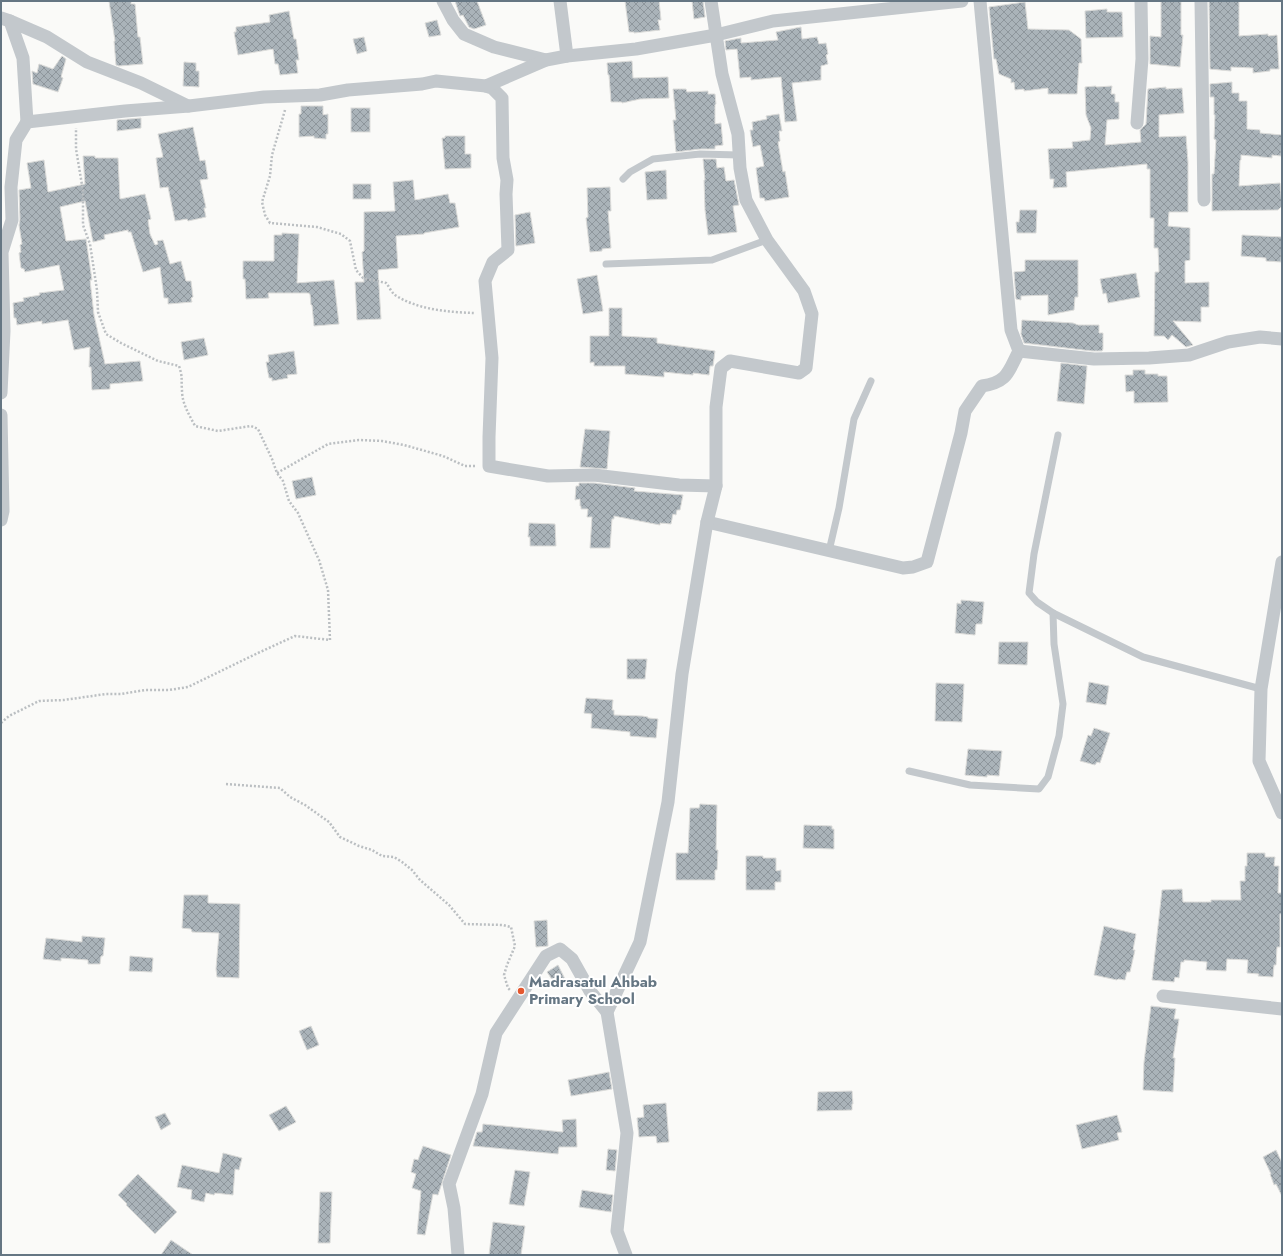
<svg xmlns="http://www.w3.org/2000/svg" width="1283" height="1256" font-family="Jost,sans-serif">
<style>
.building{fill:url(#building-cross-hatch);stroke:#dcdcda}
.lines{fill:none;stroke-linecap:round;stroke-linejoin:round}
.path{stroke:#bbbfc2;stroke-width:2.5;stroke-dasharray:2 2;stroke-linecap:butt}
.service{stroke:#c3c8cc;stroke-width:7}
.minor{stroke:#c3c8cc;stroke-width:13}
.poi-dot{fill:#e4572e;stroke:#fff;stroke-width:1.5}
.labels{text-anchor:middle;stroke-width:4;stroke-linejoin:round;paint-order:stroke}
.poi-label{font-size:15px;font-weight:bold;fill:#657683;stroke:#fff;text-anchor:start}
</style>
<defs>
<pattern id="building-cross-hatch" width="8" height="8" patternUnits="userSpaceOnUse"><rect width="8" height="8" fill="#aab3b9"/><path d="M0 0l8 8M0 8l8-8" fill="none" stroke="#8e969c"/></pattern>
</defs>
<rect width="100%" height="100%" fill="#fafaf8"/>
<g class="building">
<polygon points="109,1 131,1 131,4 135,4 138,37 140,37 143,64 119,66 116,65 114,41 115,41"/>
<polygon points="455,1 477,1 486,25 474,29 469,27 463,15 460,16"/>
<polygon points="625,1 659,1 661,20 658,20 660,30 634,33 634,32 629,32"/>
<polygon points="692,1 703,1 705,17 694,19"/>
<polygon points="1161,1 1181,1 1181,35 1183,35 1180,67 1150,64 1150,36 1161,37"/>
<polygon points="1209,1 1239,1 1239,36 1268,34 1268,36 1277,35 1279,69 1270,69 1270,71 1253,73 1253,68 1231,67 1231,71 1210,69"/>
<polygon points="1025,2 1028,29 1069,30 1081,39 1082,63 1079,63 1077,94 1048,94 1048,88 1024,91 1024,89 1015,90 1014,82 1011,83 1011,79 999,74 996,59 994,59 989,7"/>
<polygon points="1107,9 1107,12 1122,12 1123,37 1086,38 1085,11"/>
<polygon points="289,11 294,39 296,39 299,60 296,60 298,73 280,75 278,64 275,64 273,49 238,55 234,32 236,32 236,27 270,22 269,15"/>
<polygon points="437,20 441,35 429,37 425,23"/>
<polygon points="801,27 802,39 817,37 819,44 826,43 828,54 826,55 828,64 821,66 821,80 792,83 797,121 785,122 781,77 751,80 751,77 740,78 737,49 726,50 725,41 741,38 741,43 778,40 776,32"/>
<polygon points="364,37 367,51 357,54 353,39"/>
<polygon points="62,56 66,59 61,77 63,78 58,92 33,84 32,71 37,73 39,64 53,69"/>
<polygon points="632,61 633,78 668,77 669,98 640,99 622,103 622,102 611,102 609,75 608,75 607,63"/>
<polygon points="184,62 196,63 196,71 199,71 199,87 183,86"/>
<polygon points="1232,82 1232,93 1239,93 1239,101 1247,101 1247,129 1260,130 1260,133 1282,135 1281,156 1272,155 1272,158 1241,155 1241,160 1240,160 1239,186 1280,183 1282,206 1278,210 1212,211 1212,174 1214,174 1216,140 1214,139 1215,115 1214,115 1214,97 1210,97 1210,84"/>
<polygon points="1096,86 1096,87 1112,86 1111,94 1115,94 1115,102 1119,102 1119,119 1107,120 1105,145 1141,142 1140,130 1146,124 1148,89 1166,87 1166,89 1182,88 1184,113 1159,115 1159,137 1186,136 1188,162 1188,212 1169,212 1168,226 1190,228 1190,260 1185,261 1185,283 1209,282 1209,307 1201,307 1201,322 1173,321 1193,345 1186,347 1172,335 1168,340 1164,336 1154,336 1155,272 1159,272 1158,248 1154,248 1154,218 1150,218 1150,169 1147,169 1147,164 1066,172 1067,187 1053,188 1054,179 1050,179 1048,149 1073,148 1072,142 1090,140 1091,128 1086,115 1085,87"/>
<polygon points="673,89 686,89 687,92 708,91 708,94 715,94 716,104 715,105 715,124 721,123 723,145 715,146 715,149 700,149 676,152 673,120 676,120"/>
<polygon points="301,106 323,106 323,115 328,114 328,134 326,134 326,139 314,138 314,136 299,137 299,114 301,114"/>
<rect x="351" y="108" width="19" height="24"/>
<polygon points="779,114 782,131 779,131 780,141 778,142 783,172 785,171 789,197 765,201 764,198 760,198 756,168 764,166 760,145 753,147 750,130 753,130 752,122 767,119 766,116"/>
<polygon points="141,118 141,128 117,131 117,120"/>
<polygon points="193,127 200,161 205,160 208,179 200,180 206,208 204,208 206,217 188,221 187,219 175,221 168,187 160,188 156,158 163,157 158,134"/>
<polygon points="445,136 465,136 465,154 471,154 471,168 445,169 442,138 445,138"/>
<polygon points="83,156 95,156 95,158 118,158 120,199 145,194 151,219 148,220 150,234 155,245 158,244 157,241 163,240 170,264 181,261 186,281 191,281 193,297 191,298 192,302 168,304 168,298 164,298 160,267 143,272 131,232 128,232 128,230 104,235 105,239 93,242 85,201 60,207 66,241 86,239 92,280 90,280 94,315 105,364 140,361 143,381 110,384 110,389 92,390 91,367 89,367 90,347 74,350 68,320 42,324 42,321 17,325 16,318 14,318 13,303 24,301 23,298 40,295 39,293 64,290 59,265 25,272 24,269 21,268 19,253 21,252 20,245 22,244 19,225 20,220 19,190 31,188 27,163 44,160 48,192 85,184"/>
<polygon points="703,159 716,159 717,168 724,167 726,181 734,180 739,205 733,206 737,232 708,235 705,210 704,180 705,180"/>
<polygon points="666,170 667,199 647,200 645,172"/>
<polygon points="413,180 415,200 448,194 450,203 455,203 459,227 424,233 424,234 396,236 398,268 378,270 381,319 357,320 355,282 364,282 362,252 364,251 364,212 395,211 393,182"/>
<rect x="353" y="184" width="18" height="15"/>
<polygon points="610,187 611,211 608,211 611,248 602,249 602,251 590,252 586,218 588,217 587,188"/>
<polygon points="1020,210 1037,210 1036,233 1017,233 1016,222 1019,222"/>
<polygon points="530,212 535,243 516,246 515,215"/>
<polygon points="282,233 299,234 297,283 334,280 339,324 314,326 312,305 311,305 310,294 309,294 309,293 268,293 269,298 246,299 245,279 243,279 243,261 274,261 274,235 282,235"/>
<polygon points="1242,235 1282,237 1281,262 1266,261 1266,258 1241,256"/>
<polygon points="1025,260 1078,260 1078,297 1075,297 1074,310 1048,315 1048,295 1021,296 1021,300 1016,299 1014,272 1025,271"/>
<polygon points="1136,273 1140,297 1108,303 1106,293 1103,294 1100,279"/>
<polygon points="597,275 603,311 583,314 577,279"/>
<polygon points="609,308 622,308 622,336 657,338 657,343 715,351 713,366 710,366 709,375 693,373 693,375 664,372 664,377 625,374 625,366 594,366 594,362 590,363 590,336 609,336"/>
<polygon points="1022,320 1073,323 1078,325 1099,325 1099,333 1103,333 1103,349 1102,351 1092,351 1024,343 1021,334"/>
<polygon points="204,338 208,355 184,360 181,342"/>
<polygon points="294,351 297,374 287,375 288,378 272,381 272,378 269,378 266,362 269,362 268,355"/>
<polygon points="1061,363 1087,366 1084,404 1057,401"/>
<polygon points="1133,370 1145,370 1145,374 1158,374 1158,376 1167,376 1168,402 1134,403 1134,391 1126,392 1125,375 1133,375"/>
<polygon points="585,429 610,431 607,469 580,467"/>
<polygon points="312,477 316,495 296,499 292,481"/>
<polygon points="579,483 594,483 635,488 634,491 683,495 680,510 677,510 676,515 673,514 671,524 660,523 660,525 614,516 614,519 612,519 610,548 590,548 592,517 587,517 588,509 581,509 581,506 580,506 580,499 575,500 576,486 579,486"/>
<polygon points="529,523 555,524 556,546 530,546 530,537 528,537"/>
<polygon points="961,600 984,602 982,624 976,624 975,635 955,633 957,603 961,604"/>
<polygon points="999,642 1028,642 1027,665 998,664"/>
<polygon points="627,659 647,659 645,679 627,679"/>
<polygon points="1089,682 1109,686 1106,705 1086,702"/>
<polygon points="936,683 964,684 962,722 935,721"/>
<polygon points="586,698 613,700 612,710 614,710 614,715 642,716 648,717 648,718 658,719 656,738 630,736 630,732 591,728 592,714 584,713"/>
<polygon points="1094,728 1110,733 1100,763 1097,762 1095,765 1080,761 1088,735 1091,736"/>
<polygon points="968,749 1002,751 999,776 987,775 987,777 965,775"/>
<polygon points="700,804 717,805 716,850 718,850 717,870 715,870 715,880 676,880 676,853 688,853 690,808 699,808"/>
<polygon points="804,825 832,826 832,829 834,829 834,849 803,848"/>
<polygon points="1247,853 1265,853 1265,857 1275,857 1274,866 1279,866 1278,893 1282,893 1282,914 1280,914 1280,947 1277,947 1276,965 1274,965 1273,977 1258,976 1259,974 1247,973 1248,960 1227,959 1226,971 1206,970 1207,962 1184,960 1184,962 1181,962 1179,978 1175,977 1174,982 1152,980 1162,890 1182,889 1183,902 1211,902 1211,900 1241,900 1240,881 1245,881 1245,866 1247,866"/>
<polygon points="746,856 763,856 763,858 776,858 776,871 781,870 781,882 775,882 775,890 746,890"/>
<polygon points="184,895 208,895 208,903 240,904 239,978 217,977 216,969 219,933 192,932 191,929 182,928"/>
<polygon points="547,920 548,946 536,947 534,921"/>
<polygon points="1104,926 1136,934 1133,950 1135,950 1130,972 1127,972 1125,980 1118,979 1117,980 1094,975"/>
<polygon points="82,936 105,938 103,956 101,956 100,964 88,964 88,960 61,958 61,961 43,959 46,938 82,942"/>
<polygon points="130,956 153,958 152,972 129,971"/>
<polygon points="558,965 565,979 555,984 547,972"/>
<polygon points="1151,1006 1176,1009 1174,1019 1179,1019 1173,1058 1175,1058 1173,1092 1143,1090 1144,1062"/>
<polygon points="311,1026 319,1045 307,1050 299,1031"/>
<polygon points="609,1072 612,1089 571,1096 568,1080"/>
<polygon points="852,1091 853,1104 852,1104 852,1110 817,1111 818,1092"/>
<polygon points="666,1103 669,1142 657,1143 656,1136 639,1137 637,1118 644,1117 643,1105"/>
<polygon points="286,1106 296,1122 279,1131 269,1115"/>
<polygon points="165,1113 171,1124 161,1130 155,1117"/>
<polygon points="1117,1115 1122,1132 1117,1133 1119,1140 1082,1149 1076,1125"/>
<polygon points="576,1119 577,1147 559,1147 558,1154 473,1146 477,1132 482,1132 483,1124 563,1132 562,1120"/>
<polygon points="423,1146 451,1155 438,1195 433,1194 425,1235 417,1234 421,1191 412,1188 416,1174 411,1172 414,1159 418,1160"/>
<polygon points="608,1149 617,1150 615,1171 606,1170"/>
<polygon points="1276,1150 1282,1163 1282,1196 1276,1184 1274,1185 1270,1174 1271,1174 1263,1157"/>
<polygon points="223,1153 242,1158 239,1170 235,1169 233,1195 215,1193 214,1195 206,1193 204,1202 191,1199 192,1190 177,1187 182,1165 219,1173"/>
<polygon points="515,1170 530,1172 524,1206 509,1204"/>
<polygon points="138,1174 177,1212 155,1234 126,1205 127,1204 118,1195"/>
<polygon points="582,1190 613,1195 611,1212 579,1207"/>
<polygon points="320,1192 332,1192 330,1243 318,1243"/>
<polygon points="493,1222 525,1226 521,1255 489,1255"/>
<polygon points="171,1240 193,1255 161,1255"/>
</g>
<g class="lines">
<g class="path">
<path d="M285,110L272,155L270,176L262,202L265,215L270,223L317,227L341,234L350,241L356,270L363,278L386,283C389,286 391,292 395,295C418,310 449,312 474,313"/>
<polyline points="277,473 328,444 359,440 382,441 404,445 443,456 465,466 477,466"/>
<path d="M1,723L9,716L39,701L64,700L106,694H121L145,690H169L188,687L258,653L295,636L330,640L328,590L319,560L298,513L289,501L283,481L277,473L272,459L258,429L251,426L218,431L195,426C189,414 182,404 182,390C181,379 183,378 179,366L158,361L121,343L106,334L98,312L97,290L90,244L83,225V191L76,149V128"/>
<polyline points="226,784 280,788 290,797 305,805 329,822 340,837 359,846 372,850 382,856 394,857 402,862 412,870 420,880 449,905 465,924 503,925 511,927 515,946 507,965 504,975 508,988 510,990"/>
</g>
<g class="service">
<polyline points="623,179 630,172 653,159 700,154 739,155"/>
<polyline points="606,264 712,260 767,240"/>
<polyline points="1058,435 1034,554 1029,593 1037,602 1053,613 1143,657 1261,689"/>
<polyline points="829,551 839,508 854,419 871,381"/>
<polyline points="909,771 970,785 1039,789 1048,777 1059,736 1063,704 1054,644 1053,613"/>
</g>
<g class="minor">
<polyline points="443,1 453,20 464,34 494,47 546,60"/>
<polyline points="560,1 567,56"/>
<polyline points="1201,1 1204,200"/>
<polyline points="1,18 10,21 23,58 27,122"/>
<polyline points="10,21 47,37 87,62 141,83 188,106"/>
<polyline points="486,86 492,88 502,98 503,158 507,180 506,194 508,250 493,262 485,281 492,358 489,437 489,466 548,476 594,475 679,485 716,486"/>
<polyline points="1137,123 1142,59 1141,1"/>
<polyline points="1019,351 1094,359 1149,358 1189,355 1228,342 1260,337 1282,339"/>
<polyline points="1,393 4,331 2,252 12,220 11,187 16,140 27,122 125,111 189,106 264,97 320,95 348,90 422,84 436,81 486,86 546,60 567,56 636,49 716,35 773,21 962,1"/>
<polyline points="1,415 3,511 1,520"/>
<path d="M707,522L903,568L913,567L927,562L961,433L965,411L982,386C1008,382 1008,372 1019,351L1011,330L980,1"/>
<polyline points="1282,562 1261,689 1259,761 1282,813"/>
<polyline points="1163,996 1282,1009"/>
<polyline points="458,1255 454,1208 449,1184 482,1094 496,1033 546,956 560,949 572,959 590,991 607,1012"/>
<polyline points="626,1255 617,1231 627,1133 607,1012 640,942 668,802 682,674 707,522 716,486 716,407 721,368 730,361 799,373 806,368 812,314 804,291 767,240 746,200 740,168 738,134 722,74 711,1"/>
</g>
</g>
<circle class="poi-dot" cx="521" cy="991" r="4"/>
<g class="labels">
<g class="poi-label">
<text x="529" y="987">Madrasatul Ahbab<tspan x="529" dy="17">Primary School</tspan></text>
</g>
</g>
<rect width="1283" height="1256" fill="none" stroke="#657683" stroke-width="4"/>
</svg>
